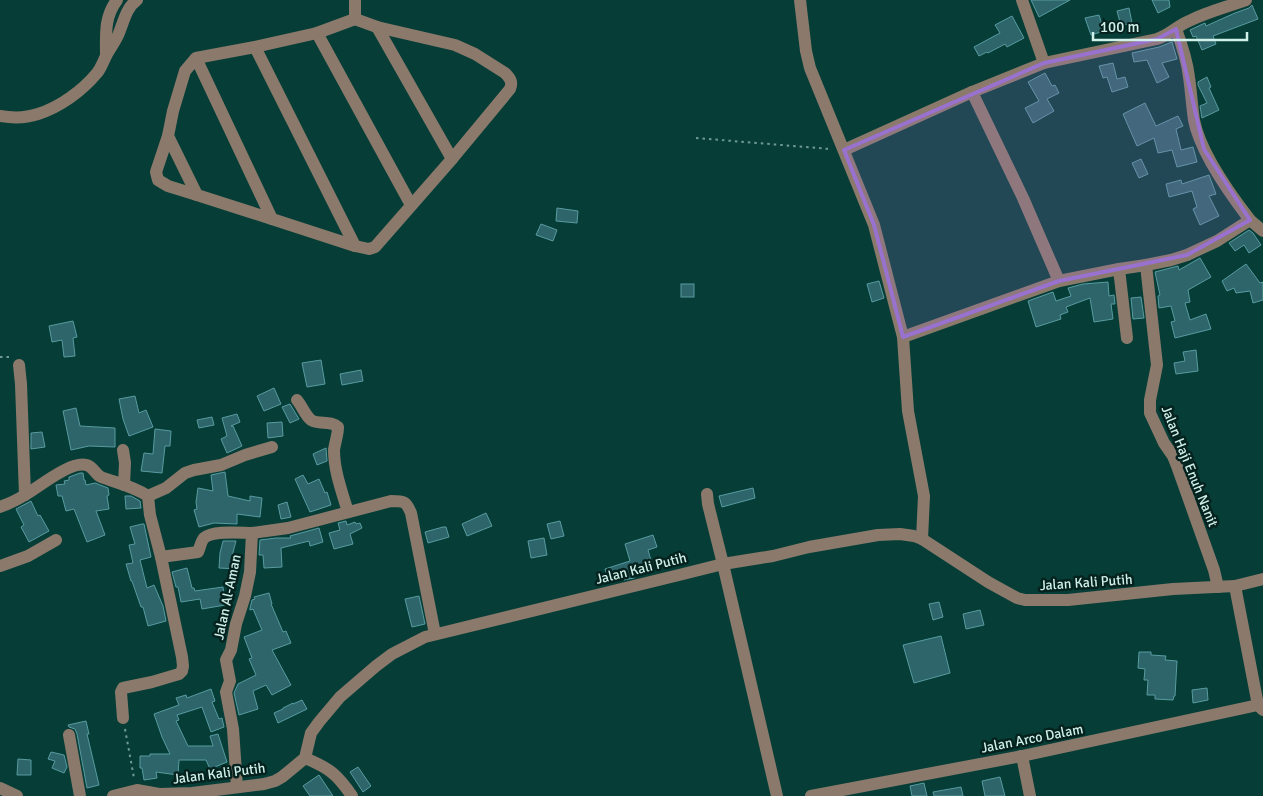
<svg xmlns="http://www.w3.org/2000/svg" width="1263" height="796" font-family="Signika,sans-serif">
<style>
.building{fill:#2d656a;stroke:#589ba1}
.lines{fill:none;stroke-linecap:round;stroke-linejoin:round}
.path{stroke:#709b95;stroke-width:2;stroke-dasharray:2.5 4;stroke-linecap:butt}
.minor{stroke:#8b7a6b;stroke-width:12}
.marked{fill:#9971ce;fill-opacity:0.2;stroke:#9971ce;stroke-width:4;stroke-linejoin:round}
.labels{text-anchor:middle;stroke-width:5;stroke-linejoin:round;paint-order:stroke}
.street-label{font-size:14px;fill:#d0f0ea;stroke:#05221e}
</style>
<rect width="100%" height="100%" fill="#063e37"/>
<g class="building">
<polygon points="1031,0 1070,0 1039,17"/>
<polygon points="1152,0 1169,0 1170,7 1158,13"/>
<polygon points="1252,5 1258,19 1213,36 1216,44 1202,50 1196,36 1193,37 1190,30 1205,23 1206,26 1235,13 1249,8"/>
<polygon points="1129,8 1132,23 1121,26 1117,11"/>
<polygon points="1099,15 1104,31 1091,35 1085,18"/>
<polygon points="1012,16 1024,38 1007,47 1005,44 988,53 987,52 979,56 974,47 1000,33 995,25"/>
<polygon points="1172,42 1177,59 1162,63 1169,77 1157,83 1147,60 1134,62 1132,53 1159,47"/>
<polygon points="1113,63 1117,79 1125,77 1128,87 1112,92 1107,77 1103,78 1099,66"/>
<polygon points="1045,73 1052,86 1055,85 1059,93 1047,99 1054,111 1033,123 1025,108 1039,101 1028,82"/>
<polygon points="1207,77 1211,87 1209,88 1219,110 1202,118 1200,106 1207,103 1198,85 1198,82"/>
<polygon points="1145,103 1156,126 1178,116 1183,126 1176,129 1181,150 1193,147 1197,162 1177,167 1172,150 1158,153 1154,138 1137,146 1123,114"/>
<polygon points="1141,159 1148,174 1139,178 1132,163"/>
<polygon points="1209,175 1216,194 1209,196 1219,216 1200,225 1193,209 1197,207 1192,191 1169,197 1166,184 1181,180 1182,184"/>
<polygon points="557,208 578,211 577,223 556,221"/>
<polygon points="541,224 557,230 553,241 536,235"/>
<polygon points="1249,230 1253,233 1261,245 1249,253 1244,245 1235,251 1229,243"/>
<polygon points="1200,258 1211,277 1188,290 1190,302 1185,303 1190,320 1206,314 1211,329 1175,338 1171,322 1175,321 1171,306 1159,308 1158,296 1160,295 1155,272 1178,266 1179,270"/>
<polygon points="1246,264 1260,283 1263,282 1263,300 1253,303 1250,291 1236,293 1234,288 1227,291 1222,281"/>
<polygon points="879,281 884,298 872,302 867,284"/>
<polygon points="1108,282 1109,296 1114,295 1115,304 1111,304 1113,319 1094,322 1090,298 1066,307 1068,312 1060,315 1061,319 1036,327 1028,301 1053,292 1056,301 1071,296 1068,288 1083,284"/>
<rect x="681" y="284" width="13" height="13"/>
<polygon points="1141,297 1144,318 1133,319 1131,298"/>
<polygon points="73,321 77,337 73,338 75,356 64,357 62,340 52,342 49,326"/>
<polygon points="1196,350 1198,371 1176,374 1174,363 1185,361 1183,352"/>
<polygon points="321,360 325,384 307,387 302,363"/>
<polygon points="361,370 363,381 342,385 340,374"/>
<polygon points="274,388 281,404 264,411 257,396"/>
<polygon points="135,396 139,413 146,410 153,427 129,436 123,419 119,399"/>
<polygon points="290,404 299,419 290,423 282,407"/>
<polygon points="76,408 80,426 115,428 115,447 89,446 71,450 63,411"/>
<polygon points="237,414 240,422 231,426 233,426 242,446 227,453 221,439 227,436 222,418"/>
<polygon points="212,417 214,425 199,428 197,420"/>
<polygon points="282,422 283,436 268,438 267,423"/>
<polygon points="155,429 171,431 170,446 165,446 162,473 141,471 144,453 153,454"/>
<polygon points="42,432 45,447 31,449 31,433"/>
<polygon points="326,448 327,461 317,465 313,454"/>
<polygon points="225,472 228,496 250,501 250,496 262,498 260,517 237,514 237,524 214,523 199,527 194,510 197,509 196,502 198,488 213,491 211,475"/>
<polygon points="80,473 83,473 84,480 85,480 86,485 95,483 108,488 109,495 107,496 109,509 96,511 105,535 87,542 74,509 66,511 62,496 58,496 56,485 65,484 64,481 69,480 69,477"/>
<polygon points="303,475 308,484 319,479 325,493 327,492 331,505 310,512 295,479"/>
<polygon points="753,488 755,498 722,507 719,496"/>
<polygon points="125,496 131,496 140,501 141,508 126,509"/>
<polygon points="31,501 38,516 40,515 49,531 29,542 21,527 24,525 16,509"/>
<polygon points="287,502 291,517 281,519 278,505"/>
<polygon points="486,513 492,526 467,536 462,524"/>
<polygon points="346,521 347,525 355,522 356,524 360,523 362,528 350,534 353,544 334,549 329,533 340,530 338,523"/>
<polygon points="560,521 564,536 551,539 547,524"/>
<polygon points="142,524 144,524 151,557 140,560 147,588 154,585 163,606 166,621 148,626 143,607 141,607 132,581 131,581 126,564 133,563 129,545 135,544 130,527"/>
<polygon points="443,527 446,527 449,537 428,543 425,532"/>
<polygon points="319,528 323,542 310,546 309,541 281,548 282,567 264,568 263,555 259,555 260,540 276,538 291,538 290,536"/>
<polygon points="653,535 657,547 648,550 652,564 648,565 650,570 634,575 634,578 624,580 623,575 608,579 605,569 630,561 625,544"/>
<polygon points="544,538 547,555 531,558 528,541"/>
<polygon points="223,541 236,541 232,556 238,556 238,569 219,568 220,553"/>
<polygon points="187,568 192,588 194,588 195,591 223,587 225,605 202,609 200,599 181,602 178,587 176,587 172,572"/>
<polygon points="269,593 272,604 271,604 283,632 286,631 291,643 272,650 291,685 272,695 266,685 253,691 258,709 239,715 234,693 238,684 256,675 249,659 252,658 244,637 262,630 253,609 250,610 250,608 252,600 255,599 254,597"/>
<polygon points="419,596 425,624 412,627 405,599"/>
<polygon points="939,602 943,617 933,620 929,604"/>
<polygon points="980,610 984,625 966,629 963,614"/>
<polygon points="941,636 950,673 914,683 903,645"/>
<polygon points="1139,652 1151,652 1151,655 1166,656 1165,660 1177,661 1175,696 1174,696 1173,700 1155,699 1155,695 1147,695 1148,680 1144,680 1145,669 1138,668"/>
<polygon points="1207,688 1208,700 1193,703 1192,690"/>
<polygon points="211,689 215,701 212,702 219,719 222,718 224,727 211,732 202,707 177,715 179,720 176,721 188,746 213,746 210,736 218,734 227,762 210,769 206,760 179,760 178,775 156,772 157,778 144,780 142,768 140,768 140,756 150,756 150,754 170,754 162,737 154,714 179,705 176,698 186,695 187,698"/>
<polygon points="302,700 307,709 278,723 274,713 283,709 283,708 293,703 293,704"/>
<polygon points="86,721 89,734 87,734 99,785 87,788 77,734 75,729 69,727 68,725"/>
<polygon points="51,752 64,755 67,767 64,773 52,768 55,761 48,759"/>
<polygon points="18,759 31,760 31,775 17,775"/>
<polygon points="358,767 371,786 363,792 350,772"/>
<polygon points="319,775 333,796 310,796 303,786"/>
<polygon points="1000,777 1005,796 985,796 982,781"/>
<polygon points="924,783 927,796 912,796 910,786"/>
<polygon points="961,787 963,796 934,796 933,792"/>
</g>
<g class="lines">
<g class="path">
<polyline points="696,138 830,149"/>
<polyline points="0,357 13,357"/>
<polyline points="125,729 134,778"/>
</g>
<g class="minor">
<polyline points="355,0 355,19 377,27 452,159"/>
<polyline points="800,0 806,51 810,68 874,225 903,337 908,411 924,496 922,539"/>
<polyline points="1022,0 1044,63"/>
<polyline points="355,19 317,33 411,205"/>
<path d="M1176,29C1182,45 1187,60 1189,77C1191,91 1192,106 1194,120C1200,152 1230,194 1250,220"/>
<polyline points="317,33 255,47 355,246"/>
<path d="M106,55C106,35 104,17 117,0"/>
<polyline points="196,58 272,219 197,195 168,136 173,111 185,71 196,58 255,47"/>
<polyline points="972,92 1023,198 1059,281"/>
<path d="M0,116C12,118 26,118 38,114C60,107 82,91 97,73C101,68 103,62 106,56C110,48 116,41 119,33C124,21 126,8 137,0"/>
<polyline points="168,136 156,172 158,180 168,186 197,195"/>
<path d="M844,150L972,92L1044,63L1157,39C1169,35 1177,26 1189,21C1207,12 1227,7 1246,0"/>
<path d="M272,219L355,246L369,249L375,247L452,159L510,89C513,82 510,78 505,73L475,54L455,45L377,27"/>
<polyline points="1146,265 1157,365 1150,400 1150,413 1164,443 1173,456 1177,466 1214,570 1218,587"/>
<polyline points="1119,269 1127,338"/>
<polyline points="903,337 1059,281 1119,269 1146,265 1171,260 1187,255 1217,241 1250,220 1263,231"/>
<polyline points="19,365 21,384 25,495"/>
<path d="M297,400C302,406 305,415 311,420C319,425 331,420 338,427C338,435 335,442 334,450C334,471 342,492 348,512"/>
<polyline points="123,450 125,463 124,485"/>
<polyline points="707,494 708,504 723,564 777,796"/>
<polyline points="148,496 166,488 185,473 194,470 221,465 245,455 272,447"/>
<path d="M0,507C8,504 17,500 25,495C39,487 70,461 86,465C93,466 95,474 101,477C117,483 133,486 148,496L150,515L161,557L198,552C200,548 201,541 204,538C213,530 241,533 252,533L250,572L245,596L236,624L231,650L226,660L230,681L226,692L233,729L237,787"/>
<path d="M252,533L288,528L391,501C404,501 406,501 411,513L435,634"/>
<polyline points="0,566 28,556 56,540"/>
<polyline points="1235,586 1258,705 1263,710"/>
<polyline points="123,718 121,692 123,688 152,682 179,674 182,671 183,666 182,657 161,557"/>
<polyline points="69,735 80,796"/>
<polyline points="1022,756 1030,796"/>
<path d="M305,758C329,768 337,774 352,796"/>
<polyline points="0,788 17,796"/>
<polyline points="113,796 137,790 159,794 192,793 264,784 275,781 282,777 305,758 311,733 319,722 340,697 376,666 392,654 425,637 683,574 723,564 773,556 809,547 878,535 900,534 914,536 922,539 988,582 1017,598 1025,600 1068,600 1173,589 1235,586 1263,579"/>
<polyline points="811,796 1022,756 1258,705"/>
</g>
</g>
<path class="marked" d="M1176,29L1204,149L1250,220L1187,255L1059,281L903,337L874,225L844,150L1044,63L1157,39Z"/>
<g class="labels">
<g class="street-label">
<text transform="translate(1190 466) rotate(68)" y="5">Jalan Haji Enuh Nanit</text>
<text transform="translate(641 568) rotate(-14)" y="5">Jalan Kali Putih</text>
<text transform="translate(1086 582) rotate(-4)" y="5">Jalan Kali Putih</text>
<text transform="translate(227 597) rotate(-78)" y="5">Jalan Al-Aman</text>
<text transform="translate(1032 738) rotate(-11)" y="5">Jalan Arco Dalam</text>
<text transform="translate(219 773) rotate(-7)" y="5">Jalan Kali Putih</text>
</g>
</g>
<path d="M1093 32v8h154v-8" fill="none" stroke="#d0f0ea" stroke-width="2.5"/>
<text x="1100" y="32" font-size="15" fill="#d0f0ea" stroke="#05221e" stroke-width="4" paint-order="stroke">100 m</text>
</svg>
